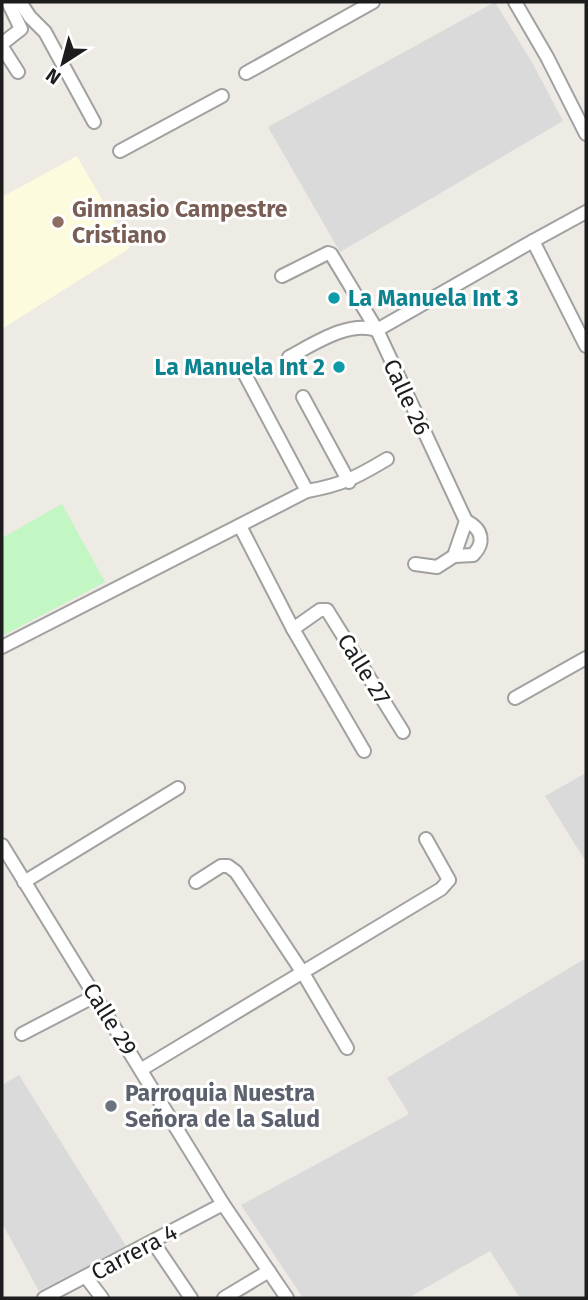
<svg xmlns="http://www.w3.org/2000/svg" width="588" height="1300" font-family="'Fira Sans',sans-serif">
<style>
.residential{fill:#dbdada}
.education{fill:#fdfbdd}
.park{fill:#c2f6c3}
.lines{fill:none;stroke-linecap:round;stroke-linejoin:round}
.minor-casing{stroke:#a1a1a1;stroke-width:16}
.minor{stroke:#fff;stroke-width:12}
.education-dot{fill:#8d6e63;stroke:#fff;stroke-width:2.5}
.culture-dot{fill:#0f9aa8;stroke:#fff;stroke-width:2.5}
.worship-dot{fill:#6b7280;stroke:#fff;stroke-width:2.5}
.labels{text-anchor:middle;stroke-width:6;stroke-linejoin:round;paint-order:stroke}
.education-label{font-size:23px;font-weight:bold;fill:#785e54;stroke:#fff;text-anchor:start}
.culture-label{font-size:23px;font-weight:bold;fill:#0d838f;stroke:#fff;text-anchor:start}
.street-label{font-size:23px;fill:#1d1d1d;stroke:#fff}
.worship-label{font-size:23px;font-weight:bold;fill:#5b616d;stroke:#fff;text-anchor:start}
</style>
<rect width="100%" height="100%" fill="#eeeae4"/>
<g class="residential">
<polygon points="495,2 533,64 563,121 340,252 268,127"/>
<polygon points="586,773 586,862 545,796"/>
<polygon points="586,958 586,1298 520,1298 490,1251 408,1298 303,1298 241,1205 409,1114 387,1078"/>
<polygon points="19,1075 126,1246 39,1291 2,1223 2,1085"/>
</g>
<polygon class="education" points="77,156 130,248 2,329 2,197"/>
<polygon class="park" points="62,504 105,582 2,636 2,538"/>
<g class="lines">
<defs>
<g id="minor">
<polyline points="8,2 21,29 3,43 2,47 18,72"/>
<polyline points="20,2 30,17 45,32 94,122"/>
<polyline points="515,2 547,57 586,134"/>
<polyline points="246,73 373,2"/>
<polyline points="120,151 222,96"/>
<polyline points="586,212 533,241 586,346"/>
<polyline points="282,276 328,253 331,254 377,330 466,521 454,556 437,567 415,564"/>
<path d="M289,357C314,344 349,320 377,330L533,241"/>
<polyline points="242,369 307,491"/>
<polyline points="303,397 349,482"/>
<polyline points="240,526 293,629 364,751"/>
<path d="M454,556L473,555C485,543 483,529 466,521"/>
<polyline points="293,629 320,610 327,610 403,732"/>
<path d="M2,647L307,491C342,485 357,477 387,459"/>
<polyline points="515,698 586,658"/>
<polyline points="2,845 223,1204 287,1298"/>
<polyline points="24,882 178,788"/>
<polyline points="196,882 221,866 228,866 236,872 303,973 347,1048"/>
<polyline points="22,1034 95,996"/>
<polyline points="142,1069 441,889 449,880 426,839"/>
<polyline points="153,1242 191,1298"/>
<polyline points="86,1277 102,1298"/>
<polyline points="44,1298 223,1204"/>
<polyline points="224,1298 269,1271"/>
</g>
</defs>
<use href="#minor" class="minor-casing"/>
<use href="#minor" class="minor"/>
</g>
<circle class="education-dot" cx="58" cy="222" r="7"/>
<g class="culture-dot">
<circle cx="334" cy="298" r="7"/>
<circle cx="339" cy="367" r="7"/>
</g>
<circle class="worship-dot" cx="111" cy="1106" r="7"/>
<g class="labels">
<g class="education-label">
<text x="72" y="217">Gimnasio Campestre<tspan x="72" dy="26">Cristiano</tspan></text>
</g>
<g class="culture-label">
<text x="348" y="306">La Manuela Int 3</text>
<text x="325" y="375" text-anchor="end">La Manuela Int 2</text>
</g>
<g class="street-label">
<text transform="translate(407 397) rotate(65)" y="8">Calle 26</text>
<text transform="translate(364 669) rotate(58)" y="8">Calle 27</text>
<text transform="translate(110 1019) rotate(58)" y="8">Calle 29</text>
<text transform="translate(134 1252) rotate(-28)" y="8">Carrera 4</text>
</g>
<g class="worship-label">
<text x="125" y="1101">Parroquia Nuestra<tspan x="125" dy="26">Señora de la Salud</tspan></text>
</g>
</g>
<rect width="588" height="1300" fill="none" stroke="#1d1d1d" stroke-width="7"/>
<g transform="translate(63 63) rotate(216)" stroke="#ffffff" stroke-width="5" paint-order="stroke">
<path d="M0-5L12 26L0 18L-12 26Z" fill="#1d1d1d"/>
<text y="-10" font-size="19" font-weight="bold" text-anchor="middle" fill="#1d1d1d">N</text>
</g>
</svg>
